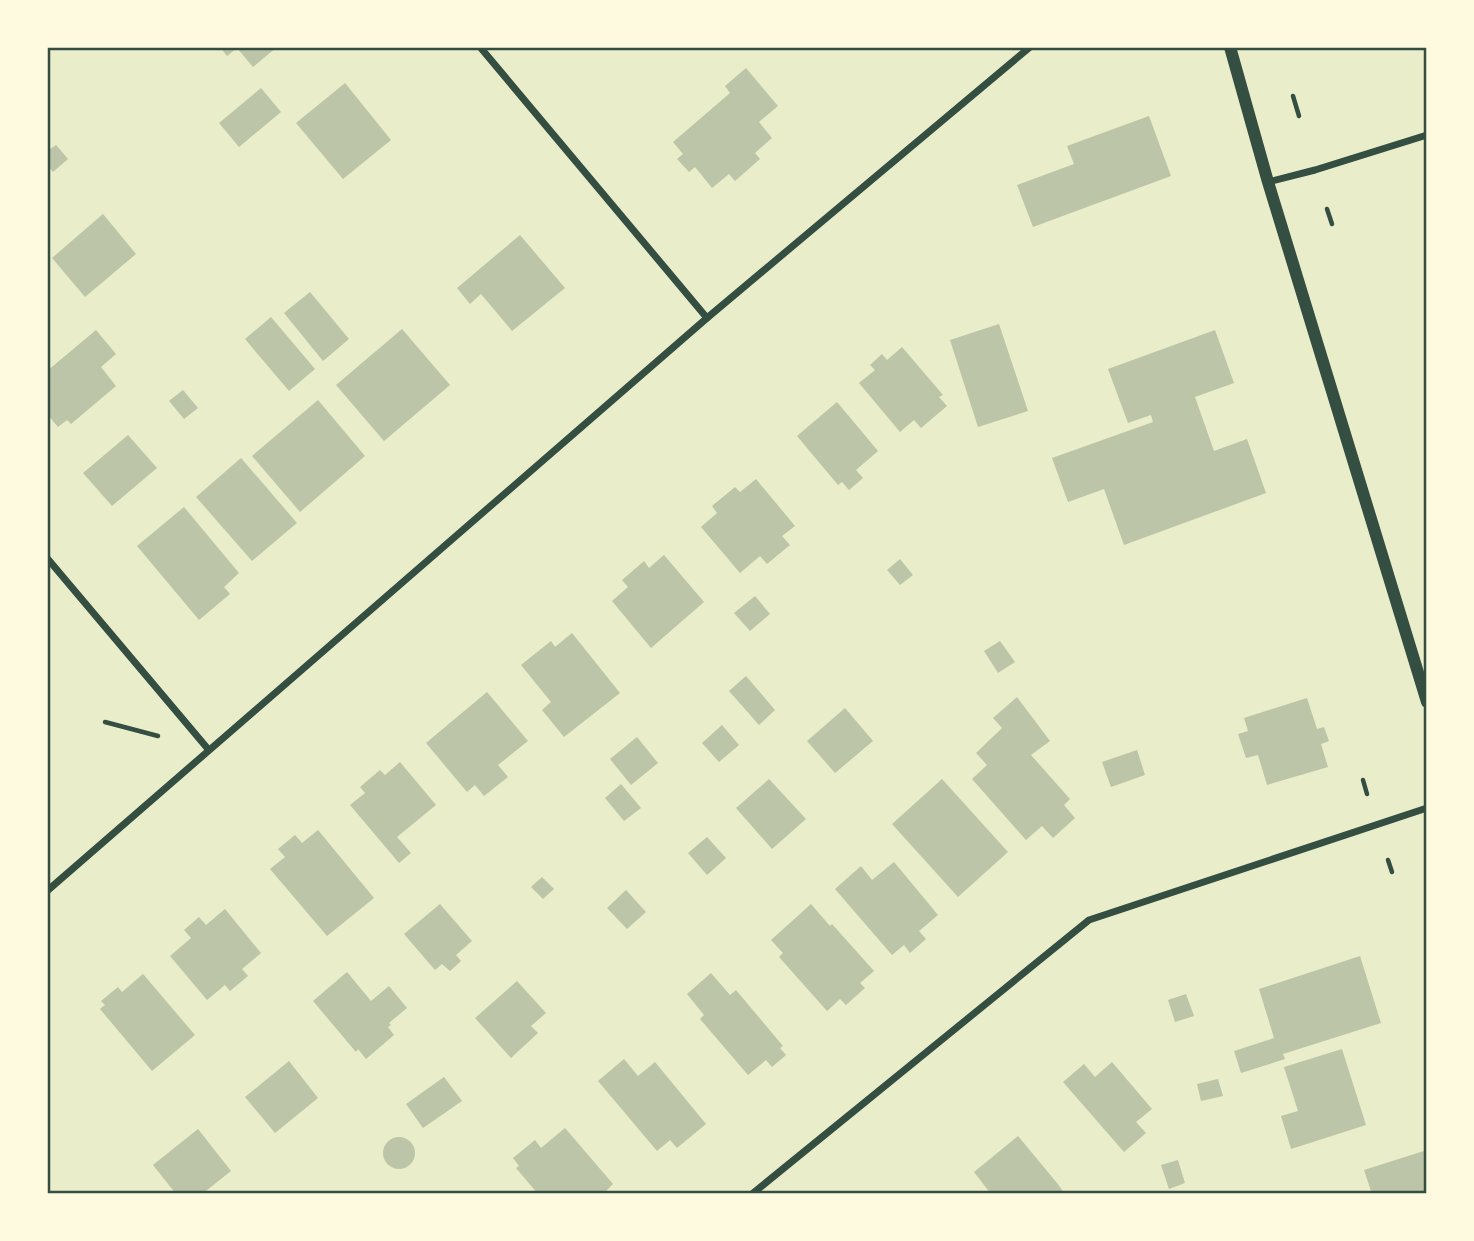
<svg xmlns="http://www.w3.org/2000/svg" width="1474" height="1241" font-family="'Noto Sans',sans-serif">
<style>
.building{fill:#bcc5a7}
.lines{fill:none;stroke-linecap:round;stroke-linejoin:round}
.path{stroke:#344e41;stroke-width:4.5}
.minor{stroke:#344e41;stroke-width:7}
.tertiary{stroke:#344e41;stroke-width:12}
.neatline{fill:none;stroke:#344e41;stroke-width:2.5}
</style>
<rect width="100%" height="100%" fill="#e9edc9"/>
<g class="building">
<polygon points="220,47 277,47 253,67 237,48 227,56"/>
<polygon points="746,68 778,106 759,122 772,138 755,153 760,159 735,181 729,174 712,188 695,167 689,172 677,159 683,154 673,142 730,93 725,86"/>
<polygon points="345,83 391,140 343,179 296,123"/>
<polygon points="261,88 281,112 239,147 219,123"/>
<polygon points="1149,116 1171,176 1033,227 1017,185 1074,164 1067,146"/>
<polygon points="56,145 68,159 53,172 47,165 47,151"/>
<polygon points="103,214 136,254 85,297 52,258"/>
<polygon points="520,235 565,288 512,331 481,294 470,304 457,288"/>
<polygon points="310,292 349,339 323,361 284,313"/>
<polygon points="271,317 315,369 289,391 245,339"/>
<polygon points="999,324 1028,411 978,427 950,340"/>
<polygon points="402,329 450,385 384,441 336,385"/>
<polygon points="96,330 116,354 101,367 116,386 71,424 67,420 58,427 47,414 47,403 50,401 47,397 47,371"/>
<polygon points="1215,330 1234,383 1195,397 1214,451 1247,439 1266,493 1124,545 1104,489 1068,502 1052,458 1153,422 1151,415 1128,423 1108,369"/>
<polygon points="902,347 943,395 939,397 947,406 921,428 914,420 900,432 859,383 875,370 870,365 882,354 887,360"/>
<polygon points="183,390 198,408 184,419 169,401"/>
<polygon points="318,400 365,456 300,512 252,456"/>
<polygon points="837,402 878,451 856,470 863,478 849,490 842,482 838,485 797,436"/>
<polygon points="128,435 157,468 112,506 83,473"/>
<polygon points="241,458 297,523 252,561 196,497"/>
<polygon points="756,479 795,526 782,536 790,545 767,564 760,556 740,573 701,527 717,513 712,506 735,487 740,492"/>
<polygon points="184,507 239,573 224,587 230,594 199,620 137,546"/>
<polygon points="664,555 704,602 651,648 612,601 628,587 622,580 644,561 649,568"/>
<polygon points="900,559 913,575 900,585 887,570"/>
<polygon points="755,596 770,614 750,631 734,613"/>
<polygon points="572,633 620,693 564,737 542,710 551,702 521,665 551,641 555,647"/>
<polygon points="1000,641 1015,662 998,673 984,651"/>
<polygon points="746,676 775,710 759,725 729,691"/>
<polygon points="487,692 528,741 498,765 508,777 484,796 475,785 467,792 426,743"/>
<polygon points="1017,697 1050,741 1031,755 1070,799 1064,805 1075,818 1053,838 1042,826 1026,840 972,779 987,765 976,753 1002,728 993,718"/>
<polygon points="1307,698 1317,729 1324,727 1329,741 1321,744 1328,767 1267,785 1258,755 1246,758 1238,734 1248,731 1244,718"/>
<polygon points="845,708 873,741 835,773 807,741"/>
<polygon points="722,725 739,745 719,762 702,743"/>
<polygon points="637,737 658,763 631,785 610,759"/>
<polygon points="1137,750 1145,775 1111,787 1102,762"/>
<polygon points="400,762 436,805 397,837 411,853 399,863 350,805 365,793 360,787 380,770 385,775"/>
<polygon points="769,779 806,819 772,849 736,808"/>
<polygon points="942,779 1008,852 958,897 892,824"/>
<polygon points="621,784 641,808 624,821 605,798"/>
<polygon points="318,830 374,898 327,936 270,869 285,857 278,849 295,835 302,843"/>
<polygon points="707,837 726,858 707,875 688,853"/>
<polygon points="894,862 938,915 919,931 926,939 910,953 904,945 892,955 835,889 861,866 872,880"/>
<polygon points="542,877 554,889 543,899 531,887"/>
<polygon points="626,890 646,912 627,929 607,908"/>
<polygon points="440,904 472,941 456,955 461,961 450,971 442,964 435,970 404,934"/>
<polygon points="811,904 830,926 832,924 874,971 860,983 865,988 846,1005 840,999 827,1011 779,957 783,953 771,940"/>
<polygon points="225,909 261,953 242,969 248,976 230,991 225,985 207,1000 170,956 191,938 184,930 199,917 206,925"/>
<polygon points="1360,956 1381,1023 1283,1054 1285,1059 1241,1073 1234,1051 1274,1038 1259,989"/>
<polygon points="347,972 371,1001 389,986 407,1008 389,1023 391,1025 388,1027 394,1035 366,1059 358,1049 356,1052 313,1001"/>
<polygon points="711,973 730,995 736,990 783,1046 780,1048 786,1055 772,1067 766,1060 748,1075 700,1019 704,1015 687,994"/>
<polygon points="143,974 195,1035 152,1071 100,1009 105,1005 101,1001 118,987 122,992"/>
<polygon points="517,981 546,1013 531,1026 538,1033 511,1058 475,1018"/>
<polygon points="1186,994 1194,1016 1175,1022 1168,1000"/>
<polygon points="1342,1049 1366,1125 1291,1149 1281,1116 1298,1111 1284,1067"/>
<polygon points="624,1059 638,1076 655,1062 706,1124 677,1148 670,1140 657,1151 598,1081"/>
<polygon points="289,1061 318,1098 275,1133 245,1097"/>
<polygon points="1112,1062 1152,1109 1136,1122 1146,1133 1124,1152 1063,1082 1084,1064 1095,1077"/>
<polygon points="444,1077 462,1101 423,1128 406,1104"/>
<polygon points="1218,1079 1223,1096 1201,1101 1197,1084"/>
<polygon points="565,1128 613,1184 603,1194 538,1194 516,1168 519,1166 513,1158 535,1140 541,1148"/>
<polygon points="198,1129 231,1171 202,1194 176,1194 153,1165"/>
<polygon points="1018,1136 1057,1183 1065,1194 991,1194 974,1172"/>
<circle cx="399" cy="1153" r="16"/>
<polygon points="1427,1150 1427,1194 1372,1194 1364,1170"/>
<polygon points="1178,1160 1185,1183 1169,1189 1161,1165"/>
</g>
<g class="lines">
<g class="path">
<polyline points="1293,96 1299,116"/>
<polyline points="1327,209 1332,224"/>
<polyline points="105,722 158,736"/>
<polyline points="1363,780 1367,794"/>
<polyline points="1388,860 1392,872"/>
</g>
<g class="minor">
<polyline points="480,47 707,318"/>
<polyline points="1268,182 1315,170 1427,135"/>
<polyline points="47,558 208,749"/>
<polyline points="47,891 707,318 1030,47"/>
<polyline points="752,1194 1089,920 1427,808"/>
</g>
<polyline class="tertiary" points="1230,47 1268,182 1427,702"/>
</g>
<rect width="1474" height="1241" fill="none" stroke="#fefae0" stroke-width="98"/>
<rect x="49" y="49" width="1376" height="1143" class="neatline"/>
</svg>
